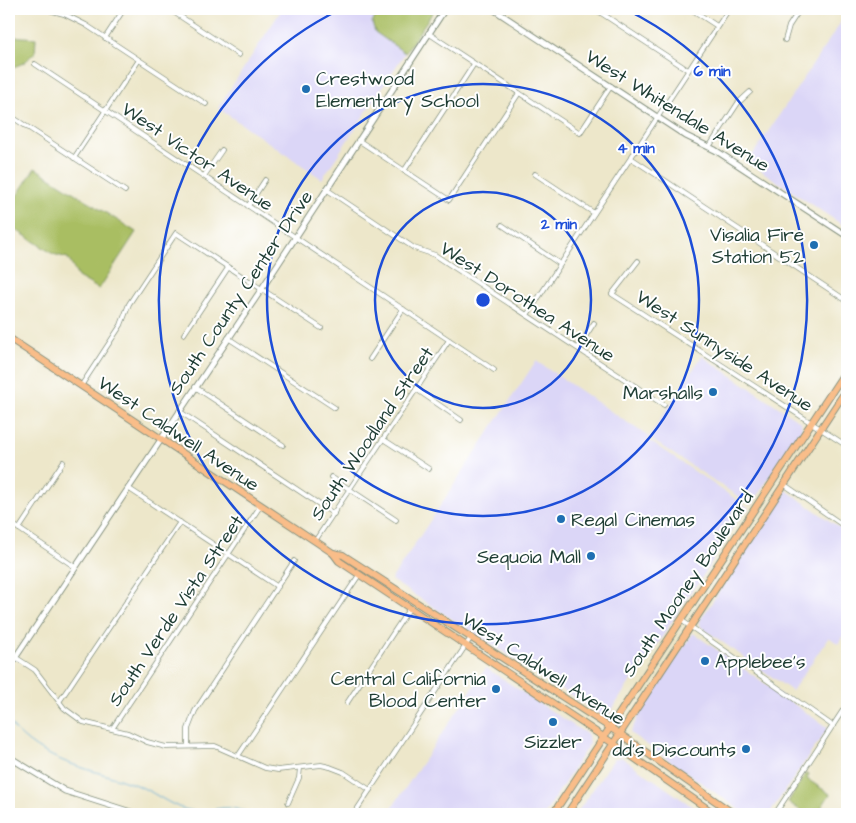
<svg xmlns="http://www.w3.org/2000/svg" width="856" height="823" font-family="'Architects Daughter',sans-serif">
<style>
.built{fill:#dbd6f7}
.green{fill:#a9be62;stroke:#647e4b}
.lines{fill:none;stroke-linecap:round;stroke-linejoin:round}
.stream{stroke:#5ba9d5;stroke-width:1}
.minor-casing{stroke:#86927f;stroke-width:5.5}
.tertiary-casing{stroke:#86927f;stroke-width:7}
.primary-casing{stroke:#86927f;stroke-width:8}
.minor{stroke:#fff;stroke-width:4}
.tertiary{stroke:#fff;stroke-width:5}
.primary{stroke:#f9bd89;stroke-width:6}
.ring{fill:none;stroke:#1d4ed8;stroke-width:2.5}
.poi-dot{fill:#1f6fb2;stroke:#fff;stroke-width:2}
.labels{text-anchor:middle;stroke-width:4;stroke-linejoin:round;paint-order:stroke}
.poi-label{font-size:19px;fill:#1f3d34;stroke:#fff;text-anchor:end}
.street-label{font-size:19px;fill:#1f3d34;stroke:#fff}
.centre{fill:#1d4ed8;stroke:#fff;stroke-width:2.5}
.ring-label{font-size:15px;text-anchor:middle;font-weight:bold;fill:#1d4ed8;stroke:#fff;stroke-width:4;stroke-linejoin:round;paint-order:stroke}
</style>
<rect width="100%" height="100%" fill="#fff"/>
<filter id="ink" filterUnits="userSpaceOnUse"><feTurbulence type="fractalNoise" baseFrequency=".02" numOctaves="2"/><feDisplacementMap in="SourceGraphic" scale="10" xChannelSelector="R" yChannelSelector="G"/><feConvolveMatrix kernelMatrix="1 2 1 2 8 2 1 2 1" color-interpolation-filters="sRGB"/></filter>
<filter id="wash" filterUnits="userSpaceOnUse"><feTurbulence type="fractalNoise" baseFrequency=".0096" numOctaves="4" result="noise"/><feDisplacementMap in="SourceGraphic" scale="20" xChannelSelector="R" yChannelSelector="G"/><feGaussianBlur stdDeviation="1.12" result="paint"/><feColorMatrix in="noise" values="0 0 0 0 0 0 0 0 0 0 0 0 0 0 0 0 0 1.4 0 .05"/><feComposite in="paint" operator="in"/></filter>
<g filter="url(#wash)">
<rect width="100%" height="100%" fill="#ede7ca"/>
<g class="built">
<polygon points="282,9 381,9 372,22 375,32 405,53 322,179 218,108"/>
<polygon points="843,19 847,21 847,228 748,162"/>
<polygon points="702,356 801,422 802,429 751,505 649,438 648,440 749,508 738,519 698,584 692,590 649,658 641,665 610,713 602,715 391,580 536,361 649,437"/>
<polygon points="786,490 847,533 845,568 847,569 847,630 838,644 829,637 792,691 701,627 699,622"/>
<polygon points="693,633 828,728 769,814 746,814 630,733 642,709"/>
<polygon points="486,668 588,735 589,744 545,814 388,814"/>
<polygon points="621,757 650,777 703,814 576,814 614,759"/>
</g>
<g class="green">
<polygon points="381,9 435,9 405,53 375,32 372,22"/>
<path d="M9,36L36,38L35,54C29,56 30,58 26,61C18,67 16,63 9,73Z"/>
<polygon points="35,168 136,232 99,289 78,277 68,258 53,254 9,225 9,208"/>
<polygon points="806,773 809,774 807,779 830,794 817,814 806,814 788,802"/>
</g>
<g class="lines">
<path class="stream" d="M9,722C41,765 95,768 141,787C159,795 173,808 193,811C204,813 212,809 223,808C234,807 243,811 253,814"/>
</g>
</g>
<g filter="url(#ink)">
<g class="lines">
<defs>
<g id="minor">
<polyline points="45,9 64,14 86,25 206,104"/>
<polyline points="169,9 239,55"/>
<polyline points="595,9 688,70"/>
<polyline points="691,9 717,26"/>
<polyline points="428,33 580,133 611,86"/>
<polyline points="105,38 124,9"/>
<polyline points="785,40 789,26 800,9"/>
<path d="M35,64C189,165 341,268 494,370"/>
<polyline points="9,115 125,191"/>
<polyline points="358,140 449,200 519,93"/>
<polyline points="709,147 738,103 750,92"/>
<polyline points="74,158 139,60"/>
<polyline points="631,158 847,301"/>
<polyline points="404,171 474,64"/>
<polyline points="535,174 594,213"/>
<polyline points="204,176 222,150"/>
<polyline points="326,189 414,248 435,255 664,405"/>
<polyline points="248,206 265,180"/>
<polyline points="502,225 560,264"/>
<polyline points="638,261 612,294 847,446"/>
<polyline points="527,315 729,9"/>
<polyline points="184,334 228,268"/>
<polyline points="228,338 335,408"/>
<polyline points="578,348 594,323"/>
<polyline points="370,359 403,309"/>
<polyline points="81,386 121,325 129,304 176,233 321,328"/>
<polyline points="195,387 283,445"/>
<polyline points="416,389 461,420"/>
<polyline points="179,411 334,514"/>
<polyline points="9,424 9,423"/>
<polyline points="383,439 429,469"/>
<polyline points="331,477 396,520"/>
<polyline points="785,485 847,528"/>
<polyline points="128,488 278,587"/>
<polyline points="9,522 75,567"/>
<polyline points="19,529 63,462"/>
<polyline points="315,541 449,340"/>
<polyline points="681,620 833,726"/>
<polyline points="9,653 35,670 64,708 83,722 128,733 147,742 166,747 215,746 265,768 278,770 321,765 330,767 343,772 370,790"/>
<polyline points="59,702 180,522"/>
<polyline points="347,703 409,609"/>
<polyline points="112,729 261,505"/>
<polyline points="188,746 188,729 195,711 294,561"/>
<polyline points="238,756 359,575"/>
<polyline points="288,803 299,778 300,768"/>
<polyline points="354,814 470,639"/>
<polyline points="775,814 847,704"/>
</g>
<g id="tertiary">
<polyline points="493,9 686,136 715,150 847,236"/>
<polyline points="9,667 261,290 445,9"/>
<polyline points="9,757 65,791 137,814"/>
</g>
<g id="primary">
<polyline points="9,338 315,541 333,553 339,561 614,744 715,814"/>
<polyline points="333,553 343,555 620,734 734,814"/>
<polyline points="553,814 847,369"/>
<polyline points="567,814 847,389"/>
</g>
</defs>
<use href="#minor" class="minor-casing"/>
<use href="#tertiary" class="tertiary-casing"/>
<use href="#primary" class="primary-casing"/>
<use href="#minor" class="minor"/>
<use href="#tertiary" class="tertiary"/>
<use href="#primary" class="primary"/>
</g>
</g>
<g class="ring">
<circle cx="483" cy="300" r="108"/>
<circle cx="483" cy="300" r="216"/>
<path d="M625 9A324 324 0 1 1 341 9"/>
</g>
<g class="poi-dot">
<circle cx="306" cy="89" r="5"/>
<circle cx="814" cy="245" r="5"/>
<circle cx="713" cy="392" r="5"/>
<circle cx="561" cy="519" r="5"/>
<circle cx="591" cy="556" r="5"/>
<circle cx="705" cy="661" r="5"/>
<circle cx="496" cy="689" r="5"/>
<circle cx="553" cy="722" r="5"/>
<circle cx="746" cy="749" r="5"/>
</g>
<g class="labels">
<g class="poi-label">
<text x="316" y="85" text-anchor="start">Crestwood<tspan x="316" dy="22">Elementary School</tspan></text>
<text x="804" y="241">Visalia Fire<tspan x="804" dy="22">Station 52</tspan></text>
<text x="703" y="399">Marshalls</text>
<text x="571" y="526" text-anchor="start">Regal Cinemas</text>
<text x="581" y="563">Sequoia Mall</text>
<text x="715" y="668" text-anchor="start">Applebee's</text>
<text x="486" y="685">Central California<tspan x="486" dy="22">Blood Center</tspan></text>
<text x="553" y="748" text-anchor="middle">Sizzler</text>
<text x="736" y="756">dd's Discounts</text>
</g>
<g class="street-label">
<text transform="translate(678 110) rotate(32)" y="7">West Whitendale Avenue</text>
<text transform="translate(198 156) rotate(34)" y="7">West Victor Avenue</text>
<text transform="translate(240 292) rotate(-56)" y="7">South County Center Drive</text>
<text transform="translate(528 301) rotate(33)" y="7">West Dorothea Avenue</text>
<text transform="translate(725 350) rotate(33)" y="7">West Sunnyside Avenue</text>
<text transform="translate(179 433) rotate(34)" y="7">West Caldwell Avenue</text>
<text transform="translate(371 433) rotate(-56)" y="7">South Woodland Street</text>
<text transform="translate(687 583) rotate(-56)" y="7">South Mooney Boulevard</text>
<text transform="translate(175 610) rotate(-56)" y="7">South Verde Vista Street</text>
<text transform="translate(544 668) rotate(33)" y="7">West Caldwell Avenue</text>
</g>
</g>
<circle cx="483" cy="300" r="8" class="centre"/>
<g class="ring-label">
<text x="712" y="76">6 min</text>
<text x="636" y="153">4 min</text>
<text x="559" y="229">2 min</text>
</g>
<rect width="856" height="823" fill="none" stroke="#fff" stroke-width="30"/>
</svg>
